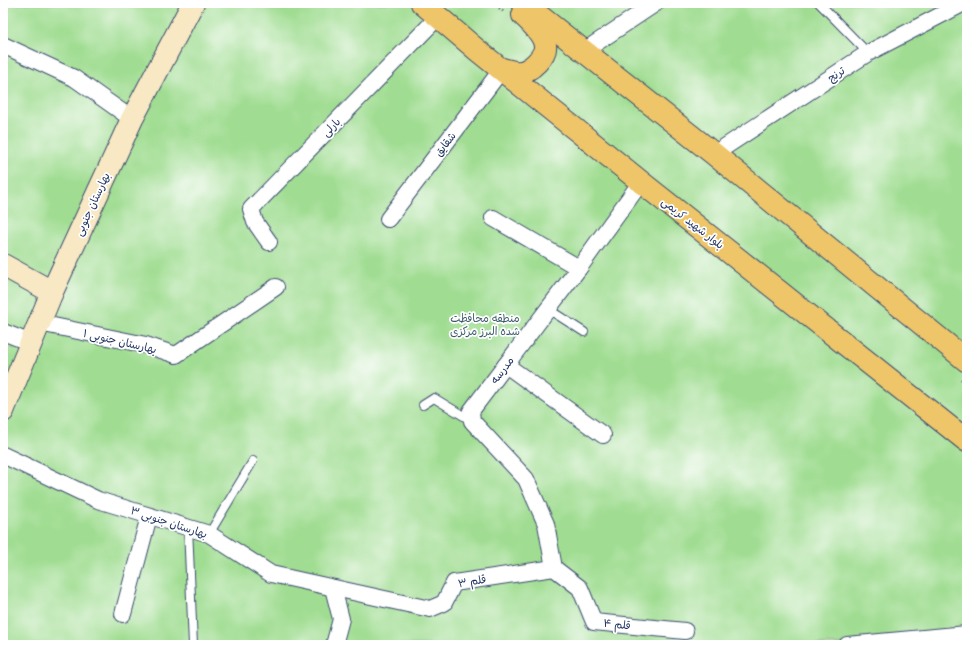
<svg xmlns="http://www.w3.org/2000/svg" width="970" height="648" font-family="Sriracha,'Playpen Sans Arabic',sans-serif">
<style>
.green{fill:#a0dd92;stroke:#5e8678}
.lines{fill:none;stroke-linecap:round;stroke-linejoin:round}
.lane-casing{stroke:#3a4a6d;stroke-width:10}
.street-casing{stroke:#3a4a6d;stroke-width:18}
.secondary-casing{stroke:#3a4a6d;stroke-width:24}
.primary-casing{stroke:#3a4a6d;stroke-width:24}
.path{stroke:#3a4a6d;stroke-width:2.5;stroke-dasharray:1 3;stroke-linecap:butt}
.lane{stroke:#fff;stroke-width:8}
.street{stroke:#fff;stroke-width:16}
.secondary{stroke:#f8e8c3;stroke-width:22}
.primary{stroke:#eec569;stroke-width:22}
.labels{text-anchor:middle;stroke-width:3.5;stroke-linejoin:round;paint-order:stroke}
.street-label{font-size:11px;fill:#1b2f5e;stroke:#fff}
.park-label{font-size:11px;fill:#3c5a6b;stroke:#fff}
</style>
<rect width="100%" height="100%" fill="#fff"/>
<filter id="ink" filterUnits="userSpaceOnUse"><feTurbulence type="fractalNoise" baseFrequency=".025" numOctaves="2"/><feDisplacementMap in="SourceGraphic" scale="8" xChannelSelector="R" yChannelSelector="G"/><feConvolveMatrix kernelMatrix="1 2 1 2 8 2 1 2 1" color-interpolation-filters="sRGB"/></filter>
<filter id="wash" filterUnits="userSpaceOnUse"><feTurbulence type="fractalNoise" baseFrequency=".012" numOctaves="4" result="noise"/><feDisplacementMap in="SourceGraphic" scale="16" xChannelSelector="R" yChannelSelector="G"/><feGaussianBlur stdDeviation="0.9" result="paint"/><feColorMatrix in="noise" values="0 0 0 0 0 0 0 0 0 0 0 0 0 0 0 0 0 1.4 0 .05"/><feComposite in="paint" operator="in"/></filter>
<g filter="url(#wash)">
<rect width="100%" height="100%" fill="#ece2c2"/>
<rect class="green" x="3" y="3" width="964" height="642"/>
</g>
<g filter="url(#ink)">
<g class="lines">
<defs>
<g id="lane">
<polyline points="819,3 868,53"/>
<polyline points="548,309 584,332"/>
<polyline points="423,405 434,398 472,421"/>
<polyline points="188,527 193,645"/>
<polyline points="209,534 253,461"/>
</g>
<g id="street">
<polyline points="3,45 74,78 132,119"/>
<polyline points="584,51 656,3"/>
<polyline points="714,154 868,53 964,3"/>
<polyline points="493,218 579,268"/>
<polyline points="388,219 502,69"/>
<polyline points="269,242 255,222 251,209 438,17"/>
<polyline points="39,323 146,345 176,355 276,287"/>
<polyline points="3,332 31,343"/>
<polyline points="506,365 603,435"/>
<polyline points="3,455 98,500 209,534 271,574 430,609 444,603 454,583 554,568"/>
<polyline points="554,568 546,524 526,479 472,421 471,411 579,268 641,182"/>
<polyline points="554,568 580,588 594,622 685,631"/>
<polyline points="333,588 341,619 334,645"/>
<polyline points="123,614 149,516"/>
<polyline points="847,645 967,634"/>
</g>
<g id="secondary">
<polyline points="3,265 52,292"/>
<polyline points="3,411 52,292 132,119 193,3"/>
</g>
<g id="primary">
<polyline points="422,3 477,50 641,182 967,441"/>
<polyline points="523,3 714,154 967,361"/>
<path d="M502,69C507,70 515,73 520,72C530,72 547,55 545,45C543,33 531,23 523,15"/>
</g>
</defs>
<use href="#lane" class="lane-casing"/>
<use href="#street" class="street-casing"/>
<use href="#secondary" class="secondary-casing"/>
<use href="#primary" class="primary-casing"/>
<g class="path">
<polyline points="493,3 505,13"/>
<polyline points="961,379 967,384"/>
</g>
<use href="#lane" class="lane"/>
<use href="#street" class="street"/>
<use href="#secondary" class="secondary"/>
<use href="#primary" class="primary"/>
</g>
</g>
<g class="labels">
<g class="street-label">
<text transform="translate(836 74) rotate(-33)" y="4">ترنج</text>
<text transform="translate(331 127) rotate(-46)" y="4">بارلی</text>
<text transform="translate(445 144) rotate(-53)" y="4">شقایق</text>
<text transform="translate(92 204) rotate(-65)" y="4">بهارستان جنوبی</text>
<text transform="translate(693 223) rotate(38)" y="4">بلوار شهید کریمی</text>
<text transform="translate(120 341) rotate(13)" y="4">بهارستان جنوبی ۱</text>
<text transform="translate(502 370) rotate(-53)" y="4">مدرسه</text>
<text transform="translate(169 522) rotate(18)" y="4">بهارستان جنوبی ۳</text>
<text transform="translate(472 581) rotate(-10)" y="4">قلم ۳</text>
<text transform="translate(617 624) rotate(6)" y="4">قلم ۴</text>
</g>
<g class="park-label">
<text x="485" y="322">منطقه محافظت<tspan x="485" dy="13">شده البرز مرکزی</tspan></text>
</g>
</g>
<rect width="970" height="648" fill="none" stroke="#fff" stroke-width="16"/>
</svg>
